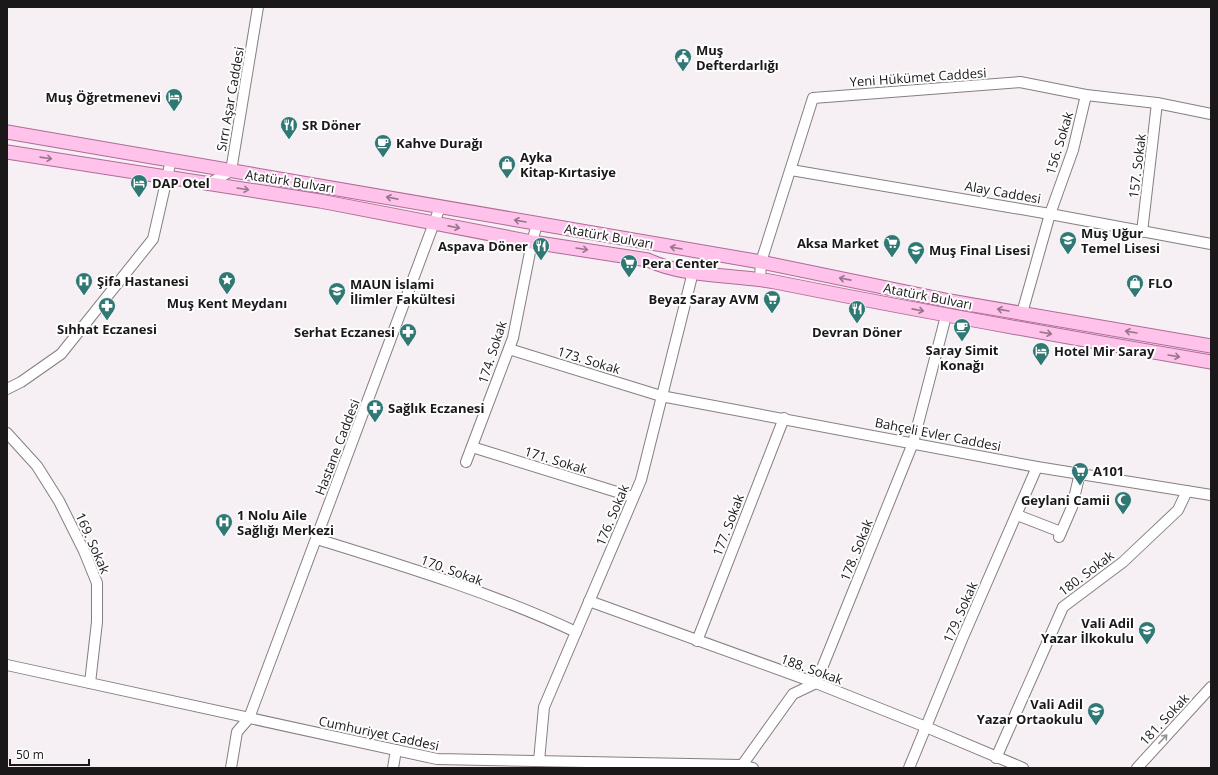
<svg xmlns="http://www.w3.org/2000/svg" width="1218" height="775" font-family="'Open Sans',sans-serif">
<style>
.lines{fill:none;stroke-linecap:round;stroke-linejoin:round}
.minor-casing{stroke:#857f83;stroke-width:12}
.major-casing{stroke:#ae6c98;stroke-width:15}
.minor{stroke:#fff;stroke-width:10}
.major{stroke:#fec2eb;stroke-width:13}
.oneway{stroke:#97768c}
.oneway2{stroke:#989798}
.labels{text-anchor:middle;stroke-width:4;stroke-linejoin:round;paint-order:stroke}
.poi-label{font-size:13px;font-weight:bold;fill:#1a1819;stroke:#fefefe;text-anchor:start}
.street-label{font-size:13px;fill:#1a1819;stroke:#fefefe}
</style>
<rect width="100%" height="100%" fill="#f6eff3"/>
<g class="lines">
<defs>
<g id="minor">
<polyline points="791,170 1050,214 1211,244"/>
<polyline points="210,183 231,171 258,7"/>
<polyline points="1142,232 1157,103"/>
<polyline points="760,279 761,262 813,98 1020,82 1086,95 1157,103 1211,114"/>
<polyline points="1022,313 1050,214 1073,150 1086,95"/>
<polyline points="509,349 661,396 1037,467 1211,495"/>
<polyline points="7,389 21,382 61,354 153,239 171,160"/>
<polyline points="7,433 37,466 59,501 84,551 97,583 97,622 90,683"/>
<polyline points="472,447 633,497"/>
<polyline points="466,462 513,338 532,242 537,224"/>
<polyline points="1017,515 1061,532"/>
<polyline points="1059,537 1072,507 1080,473"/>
<path d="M317,539C404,566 493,593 576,632"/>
<polyline points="589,601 816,683 926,727 1023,768"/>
<polyline points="697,641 784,418"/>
<polyline points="7,665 437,759 741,765 753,768"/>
<polyline points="996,758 1063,607 1123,562 1178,510 1187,491"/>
<polyline points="539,761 544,707 641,480 693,272"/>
<polyline points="231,768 237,732 249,718 440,207"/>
<polyline points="393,768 396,750"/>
<polyline points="740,768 793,694 816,683 913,443 946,316"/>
<polyline points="909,768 963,637 1037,467"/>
<polyline points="1137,768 1211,687"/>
</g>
<g id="major">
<polyline points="7,132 761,262 950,301 1211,346"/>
<path d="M7,152L320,201L532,242L648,260C686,278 734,274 775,282C920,311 1065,337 1211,362"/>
</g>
</defs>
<use href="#minor" class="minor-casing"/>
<use href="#major" class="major-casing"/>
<use href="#minor" class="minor"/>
<use href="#major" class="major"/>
</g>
<defs><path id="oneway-shaft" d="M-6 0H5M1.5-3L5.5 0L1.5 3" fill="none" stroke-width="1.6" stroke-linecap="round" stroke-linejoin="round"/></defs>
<g class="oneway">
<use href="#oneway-shaft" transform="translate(46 158) rotate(8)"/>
<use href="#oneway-shaft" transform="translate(243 189) rotate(9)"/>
<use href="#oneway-shaft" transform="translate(392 198) rotate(-169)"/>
<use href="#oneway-shaft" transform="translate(520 221) rotate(-170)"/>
<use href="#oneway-shaft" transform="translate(454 227) rotate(11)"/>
<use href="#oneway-shaft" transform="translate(676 248) rotate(-170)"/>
<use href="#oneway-shaft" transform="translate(582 249) rotate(9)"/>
<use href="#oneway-shaft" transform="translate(845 279) rotate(-169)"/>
<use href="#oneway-shaft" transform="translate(918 310) rotate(11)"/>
<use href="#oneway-shaft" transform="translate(1003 310) rotate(-170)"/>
<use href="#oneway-shaft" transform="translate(1131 332) rotate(-170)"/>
<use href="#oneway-shaft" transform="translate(1046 333) rotate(10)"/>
<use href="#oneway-shaft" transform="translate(1174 356) rotate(10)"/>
</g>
<use class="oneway2" href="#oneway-shaft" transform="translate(1163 739) rotate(-47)"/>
<defs>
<symbol id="civic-pin" viewBox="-11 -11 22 30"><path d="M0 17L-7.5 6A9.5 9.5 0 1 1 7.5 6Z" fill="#307874" stroke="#fefefe"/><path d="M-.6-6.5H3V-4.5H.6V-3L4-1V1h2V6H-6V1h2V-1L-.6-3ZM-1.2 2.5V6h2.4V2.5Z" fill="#fff"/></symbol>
<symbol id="hotel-pin" viewBox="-11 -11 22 30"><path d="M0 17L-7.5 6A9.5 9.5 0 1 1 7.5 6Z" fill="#307874" stroke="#fefefe"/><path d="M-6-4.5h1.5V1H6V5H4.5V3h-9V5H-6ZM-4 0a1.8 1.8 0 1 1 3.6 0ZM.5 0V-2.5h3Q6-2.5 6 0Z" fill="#fff"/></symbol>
<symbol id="restaurant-pin" viewBox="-11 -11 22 30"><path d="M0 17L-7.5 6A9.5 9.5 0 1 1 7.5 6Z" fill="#307874" stroke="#fefefe"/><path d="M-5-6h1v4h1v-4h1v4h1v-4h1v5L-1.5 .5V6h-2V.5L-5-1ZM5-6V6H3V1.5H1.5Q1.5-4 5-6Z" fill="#fff"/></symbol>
<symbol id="cafe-pin" viewBox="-11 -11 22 30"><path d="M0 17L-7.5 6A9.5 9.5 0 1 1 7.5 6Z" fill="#307874" stroke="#fefefe"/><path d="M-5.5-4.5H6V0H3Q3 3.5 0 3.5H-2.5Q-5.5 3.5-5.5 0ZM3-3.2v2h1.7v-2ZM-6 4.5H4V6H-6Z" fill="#fff"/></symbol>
<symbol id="shop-pin" viewBox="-11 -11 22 30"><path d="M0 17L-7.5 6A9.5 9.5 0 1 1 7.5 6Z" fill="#307874" stroke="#fefefe"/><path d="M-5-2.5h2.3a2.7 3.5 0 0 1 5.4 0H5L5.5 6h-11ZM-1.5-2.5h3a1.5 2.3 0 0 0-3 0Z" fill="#fff"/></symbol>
<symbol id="school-pin" viewBox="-11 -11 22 30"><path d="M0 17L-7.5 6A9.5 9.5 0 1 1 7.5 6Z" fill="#307874" stroke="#fefefe"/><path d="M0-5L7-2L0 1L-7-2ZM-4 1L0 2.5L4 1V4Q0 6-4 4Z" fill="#fff"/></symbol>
<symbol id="supermarket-pin" viewBox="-11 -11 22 30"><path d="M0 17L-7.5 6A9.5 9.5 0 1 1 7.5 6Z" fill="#307874" stroke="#fefefe"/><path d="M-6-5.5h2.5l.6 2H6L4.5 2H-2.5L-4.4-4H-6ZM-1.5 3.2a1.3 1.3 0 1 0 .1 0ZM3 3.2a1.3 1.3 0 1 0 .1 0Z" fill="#fff"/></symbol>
<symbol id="sight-pin" viewBox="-11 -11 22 30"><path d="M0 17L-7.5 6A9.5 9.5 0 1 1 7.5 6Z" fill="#307874" stroke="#fefefe"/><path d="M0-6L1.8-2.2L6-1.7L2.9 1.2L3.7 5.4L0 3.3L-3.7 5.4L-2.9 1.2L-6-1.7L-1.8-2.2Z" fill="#fff"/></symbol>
<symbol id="hospital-pin" viewBox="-11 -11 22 30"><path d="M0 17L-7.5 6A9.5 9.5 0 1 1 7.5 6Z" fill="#307874" stroke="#fefefe"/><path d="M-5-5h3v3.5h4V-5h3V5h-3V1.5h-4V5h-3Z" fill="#fff"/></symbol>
<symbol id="university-pin" viewBox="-11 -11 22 30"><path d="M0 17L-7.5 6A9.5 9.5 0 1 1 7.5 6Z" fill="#307874" stroke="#fefefe"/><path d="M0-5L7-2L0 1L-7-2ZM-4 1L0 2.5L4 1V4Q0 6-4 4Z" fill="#fff"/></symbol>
<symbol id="pharmacy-pin" viewBox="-11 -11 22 30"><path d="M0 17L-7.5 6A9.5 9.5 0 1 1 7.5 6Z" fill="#307874" stroke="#fefefe"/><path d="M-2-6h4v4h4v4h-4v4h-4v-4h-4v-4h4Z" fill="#fff"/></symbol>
<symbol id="mosque-pin" viewBox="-11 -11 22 30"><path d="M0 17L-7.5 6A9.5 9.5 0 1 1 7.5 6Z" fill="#307874" stroke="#fefefe"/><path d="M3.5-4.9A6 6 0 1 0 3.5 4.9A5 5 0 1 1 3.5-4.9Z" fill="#fff"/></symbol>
</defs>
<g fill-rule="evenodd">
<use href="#civic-pin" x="673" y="47" width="20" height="27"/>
<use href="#hotel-pin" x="164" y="87" width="20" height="27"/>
<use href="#restaurant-pin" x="279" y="115" width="20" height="27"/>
<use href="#cafe-pin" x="373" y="133" width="20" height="27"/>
<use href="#shop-pin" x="497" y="154" width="20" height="27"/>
<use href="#hotel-pin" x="129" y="173" width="20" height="27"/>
<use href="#school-pin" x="1058" y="230" width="20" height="27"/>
<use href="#supermarket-pin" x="882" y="233" width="20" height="27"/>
<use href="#restaurant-pin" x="531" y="236" width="20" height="27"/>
<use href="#school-pin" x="906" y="240" width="20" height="27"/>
<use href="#supermarket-pin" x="619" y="253" width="20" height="27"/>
<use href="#sight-pin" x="217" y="270" width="20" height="27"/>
<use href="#hospital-pin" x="74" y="271" width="20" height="27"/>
<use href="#shop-pin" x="1125" y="273" width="20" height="27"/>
<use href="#university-pin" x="327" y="281" width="20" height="27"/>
<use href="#supermarket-pin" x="762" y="289" width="20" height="27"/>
<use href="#pharmacy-pin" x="97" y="296" width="20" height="27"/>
<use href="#restaurant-pin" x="847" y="299" width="20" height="27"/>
<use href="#cafe-pin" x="952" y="317" width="20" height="27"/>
<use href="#pharmacy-pin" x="398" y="322" width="20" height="27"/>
<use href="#hotel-pin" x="1031" y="341" width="20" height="27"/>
<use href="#pharmacy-pin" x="365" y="398" width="20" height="27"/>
<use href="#supermarket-pin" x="1070" y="461" width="20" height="27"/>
<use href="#mosque-pin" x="1113" y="490" width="20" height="27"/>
<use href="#hospital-pin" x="214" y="512" width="20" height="27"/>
<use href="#school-pin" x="1137" y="620" width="20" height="27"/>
<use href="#school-pin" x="1086" y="701" width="20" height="27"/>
</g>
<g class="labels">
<g class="poi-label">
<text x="696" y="55">Muş<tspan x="696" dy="15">Defterdarlığı</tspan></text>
<text x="161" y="102" text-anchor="end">Muş Öğretmenevi</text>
<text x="302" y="130">SR Döner</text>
<text x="396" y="148">Kahve Durağı</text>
<text x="520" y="162">Ayka<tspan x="520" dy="15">Kitap-Kırtasiye</tspan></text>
<text x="152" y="188">DAP Otel</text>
<text x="1081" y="238">Muş Uğur<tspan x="1081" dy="15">Temel Lisesi</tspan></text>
<text x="879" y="248" text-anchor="end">Aksa Market</text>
<text x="528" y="251" text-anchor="end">Aspava Döner</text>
<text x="929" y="255">Muş Final Lisesi</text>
<text x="642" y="268">Pera Center</text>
<text x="97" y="286">Şifa Hastanesi</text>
<text x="1148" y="288">FLO</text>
<text x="350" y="289">MAUN İslami<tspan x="350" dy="15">İlimler Fakültesi</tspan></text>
<text x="759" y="304" text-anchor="end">Beyaz Saray AVM</text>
<text x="227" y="308" text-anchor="middle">Muş Kent Meydanı</text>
<text x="107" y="334" text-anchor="middle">Sıhhat Eczanesi</text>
<text x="395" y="337" text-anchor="end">Serhat Eczanesi</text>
<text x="857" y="337" text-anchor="middle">Devran Döner</text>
<text x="962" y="355" text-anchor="middle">Saray Simit<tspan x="962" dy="15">Konağı</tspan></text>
<text x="1054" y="356">Hotel Mir Saray</text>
<text x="388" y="413">Sağlık Eczanesi</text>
<text x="1093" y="476">A101</text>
<text x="1110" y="505" text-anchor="end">Geylani Camii</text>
<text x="237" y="520">1 Nolu Aile<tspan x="237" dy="15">Sağlığı Merkezi</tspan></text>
<text x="1134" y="628" text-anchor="end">Vali Adil<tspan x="1134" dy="15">Yazar İlkokulu</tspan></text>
<text x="1083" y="709" text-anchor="end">Vali Adil<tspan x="1083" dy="15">Yazar Ortaokulu</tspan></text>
</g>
<g class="street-label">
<text transform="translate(918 77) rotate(-4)" y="5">Yeni Hükümet Caddesi</text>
<text transform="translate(230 99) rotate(-80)" y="5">Sırrı Aşar Caddesi</text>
<text transform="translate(1059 143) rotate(-73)" y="5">156. Sokak</text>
<text transform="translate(1137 166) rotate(-83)" y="5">157. Sokak</text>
<text transform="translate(290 181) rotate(9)" y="5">Atatürk Bulvarı</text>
<text transform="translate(1003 192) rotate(10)" y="5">Alay Caddesi</text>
<text transform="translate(609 236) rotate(10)" y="5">Atatürk Bulvarı</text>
<text transform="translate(928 296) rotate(11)" y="5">Atatürk Bulvarı</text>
<text transform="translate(492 352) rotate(-72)" y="5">174. Sokak</text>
<text transform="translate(589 360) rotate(17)" y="5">173. Sokak</text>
<text transform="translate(938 434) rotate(11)" y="5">Bahçeli Evler Caddesi</text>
<text transform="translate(337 447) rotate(-69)" y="5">Hastane Caddesi</text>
<text transform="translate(556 460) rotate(17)" y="5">171. Sokak</text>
<text transform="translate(612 515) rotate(-67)" y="5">176. Sokak</text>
<text transform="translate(728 525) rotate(-69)" y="5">177. Sokak</text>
<text transform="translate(93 543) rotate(66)" y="5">169. Sokak</text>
<text transform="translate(856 550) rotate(-68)" y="5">178. Sokak</text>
<text transform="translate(452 570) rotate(20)" y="5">170. Sokak</text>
<text transform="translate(1086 573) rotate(-37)" y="5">180. Sokak</text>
<text transform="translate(960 612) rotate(-66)" y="5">179. Sokak</text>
<text transform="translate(812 669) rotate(20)" y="5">188. Sokak</text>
<text transform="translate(1164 719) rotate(-47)" y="5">181. Sokak</text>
<text transform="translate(379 733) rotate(12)" y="5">Cumhuriyet Caddesi</text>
</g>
</g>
<rect width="1218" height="775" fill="none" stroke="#1a1819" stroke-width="16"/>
<path d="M10 759v6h79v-6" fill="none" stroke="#1a1819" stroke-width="2"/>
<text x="16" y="759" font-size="12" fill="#1a1819" stroke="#fefefe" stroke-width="3" paint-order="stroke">50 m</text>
</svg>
